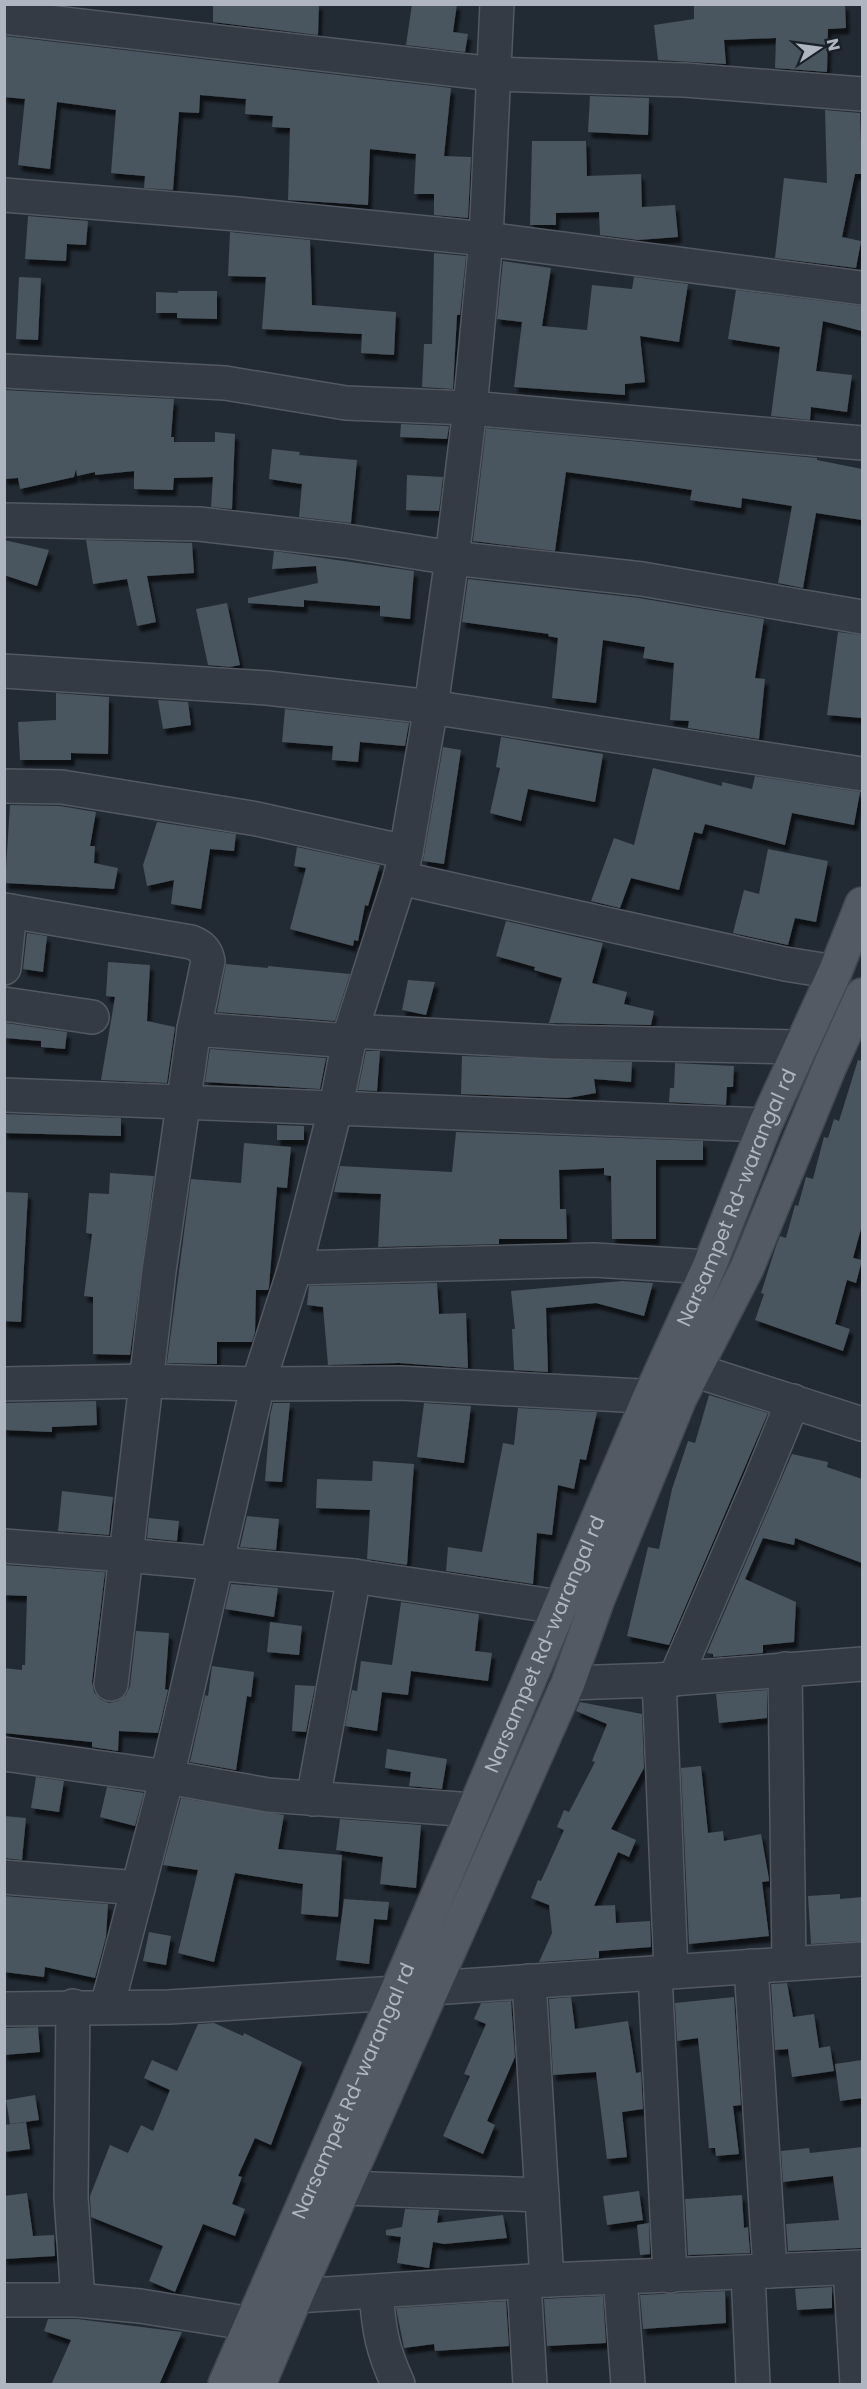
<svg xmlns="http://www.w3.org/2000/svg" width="867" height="2389" font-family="Poppins,sans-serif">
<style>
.building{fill:#4a545f;filter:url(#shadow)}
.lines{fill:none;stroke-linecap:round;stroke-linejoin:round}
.minor-casing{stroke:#525962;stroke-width:36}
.major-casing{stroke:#414750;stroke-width:36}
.minor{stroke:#353b44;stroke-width:33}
.major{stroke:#535a64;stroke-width:33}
.labels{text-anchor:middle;stroke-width:4.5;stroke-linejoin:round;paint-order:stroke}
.street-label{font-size:20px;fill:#afb6c1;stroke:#1a2028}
</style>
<defs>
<filter id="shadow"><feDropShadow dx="3.5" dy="6" stdDeviation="1.5" flood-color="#0009"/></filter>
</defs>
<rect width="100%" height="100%" fill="#222a33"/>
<g class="building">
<polygon points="213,4 319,4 318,35 213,22"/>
<polygon points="412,4 457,4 453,32 468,34 465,52 406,45"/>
<polygon points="694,4 845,4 846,28 828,29 827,72 775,68 776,38 724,40 726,64 658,60 654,25 694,19"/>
<polygon points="4,36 451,88 444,156 471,157 468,218 434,215 434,194 414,194 416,154 370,149 368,205 288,200 290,128 272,127 273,116 245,114 246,99 200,95 199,113 179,112 173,190 144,188 145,176 111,173 116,110 57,102 50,169 18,165 25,99 4,97"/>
<polygon points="590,96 649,98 648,135 588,132"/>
<polygon points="825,110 860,113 862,174 855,174 842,237 861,241 856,268 775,258 784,178 827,183"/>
<polygon points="532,141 586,141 587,176 641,174 642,207 675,205 678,237 638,240 600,235 599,212 556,213 556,225 530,225"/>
<polygon points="28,216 88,221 86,245 67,244 66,261 25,259"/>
<polygon points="230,232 310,240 312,305 396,312 394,355 361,353 362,334 262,329 266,277 228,276"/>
<polygon points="434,253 466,256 460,315 457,315 453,389 422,387 424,344 432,344"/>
<polygon points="503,261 551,268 542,326 587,330 592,285 632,289 634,277 688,284 679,342 640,336 645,382 625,384 625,395 514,387 522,322 497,319"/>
<polygon points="19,277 41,278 38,340 16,339"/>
<polygon points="736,290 862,306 862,331 823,321 816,371 852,375 847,412 811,407 810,420 771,416 780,347 728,339"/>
<polygon points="178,291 217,291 217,319 177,318 177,313 156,313 156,292 178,293"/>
<polygon points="4,390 174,399 171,437 174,437 174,442 215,442 215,432 235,434 232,509 211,507 213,477 174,478 173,490 134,489 134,471 95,475 95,472 77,476 76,469 74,477 20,489 18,478 4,479"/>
<polygon points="401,424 449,426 447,439 400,437"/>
<polygon points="486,428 817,458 817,460 862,469 862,520 816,513 803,588 778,583 792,506 742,498 741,508 690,500 692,490 633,481 566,472 555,551 473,541"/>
<polygon points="272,449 300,452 299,455 357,460 351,523 299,517 302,484 269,479"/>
<polygon points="407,475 443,477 439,511 406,510"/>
<polygon points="4,540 49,550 37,586 4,575"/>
<polygon points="86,540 192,543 194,573 147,576 156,622 137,626 127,579 93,584"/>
<polygon points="274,551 414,571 410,619 380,616 380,606 304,600 304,607 248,603 248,598 318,583 316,566 272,569"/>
<polygon points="468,579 639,598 764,619 755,678 765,679 759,739 688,728 689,721 670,720 674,663 643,658 645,647 603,640 596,703 552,698 558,638 548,636 549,634 462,622"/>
<polygon points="227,603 240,665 230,667 208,665 196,609"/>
<polygon points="838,632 862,635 862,718 827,715"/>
<polygon points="56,693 109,697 108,754 71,753 71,760 20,760 18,722 56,720"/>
<polygon points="158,700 188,702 191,725 163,729"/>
<polygon points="285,709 409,723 405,746 360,742 358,762 332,760 333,746 282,742"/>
<polygon points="501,737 603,754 595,802 528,789 521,821 490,813 500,768 496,767"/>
<polygon points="443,747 461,750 444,864 423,861"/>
<polygon points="653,768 722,786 722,782 752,789 755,776 860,792 854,825 792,813 785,845 705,824 702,834 694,832 679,890 631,878 620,908 591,901 614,838 634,845"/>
<polygon points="10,805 60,806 96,812 90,846 95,846 94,863 118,868 114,889 5,883"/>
<polygon points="157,822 236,834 234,851 210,849 201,909 171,904 174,880 147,886 143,865"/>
<polygon points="297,847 380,865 368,906 365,905 358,941 354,940 353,946 290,929 306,868 294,866"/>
<polygon points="768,849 828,861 816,922 795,918 788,945 733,933 744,890 759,894"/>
<polygon points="506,921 603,943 592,983 627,992 624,1004 654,1011 651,1025 549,1023 562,978 534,970 535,967 496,956"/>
<polygon points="27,933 47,936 43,972 23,969"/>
<polygon points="108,962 150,965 147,1021 175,1027 167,1083 101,1080 115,997 106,996"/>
<polygon points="226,964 268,968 268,966 350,974 335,1021 217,1012"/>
<polygon points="408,980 435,982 426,1015 402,1010"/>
<polygon points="6,1023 67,1032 65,1049 41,1047 41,1041 5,1038"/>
<polygon points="210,1049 326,1058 320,1089 205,1082"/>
<polygon points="366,1051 380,1051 377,1091 358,1090"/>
<polygon points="462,1056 632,1062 631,1082 594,1079 596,1093 568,1098 461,1094"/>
<polygon points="858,1060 862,1061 862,1225 853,1258 862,1260 856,1283 847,1280 835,1324 850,1329 843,1351 755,1320 764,1294 761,1293 776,1246 780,1236 786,1238 795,1205 798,1206 806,1177 813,1179 824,1137 828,1138 834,1119 839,1121"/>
<polygon points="675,1063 734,1066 733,1087 727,1087 726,1105 669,1102 670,1088 674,1088"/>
<polygon points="4,1114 121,1118 121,1136 4,1133"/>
<polygon points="277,1125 304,1126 304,1140 277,1140"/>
<polygon points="456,1132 703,1141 703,1160 656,1160 656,1239 612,1239 611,1176 604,1175 604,1168 559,1170 560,1209 566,1209 567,1239 499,1239 499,1244 378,1247 381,1194 334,1192 340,1166 452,1172"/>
<polygon points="244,1143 291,1147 287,1188 277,1187 269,1287 268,1290 256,1290 255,1332 252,1342 217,1342 217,1364 167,1363 191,1179 241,1183"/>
<polygon points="110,1173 154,1176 130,1355 93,1354 93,1297 84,1296 92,1234 86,1233 89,1193 109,1194"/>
<polygon points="4,1192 28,1193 21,1322 4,1321"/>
<polygon points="622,1281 653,1283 644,1316 596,1303 546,1308 548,1372 514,1370 512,1329 515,1329 511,1291"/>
<polygon points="437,1283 439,1314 466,1313 468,1368 399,1363 328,1365 323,1307 307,1305 309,1286"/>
<polygon points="709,1395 768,1413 669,1645 627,1636 648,1547 659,1549 672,1489 688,1441 695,1443"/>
<polygon points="96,1401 97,1425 52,1427 52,1432 4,1430 4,1403"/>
<polygon points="273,1403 290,1403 282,1482 265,1481 270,1416"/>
<polygon points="424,1403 471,1406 464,1463 417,1457"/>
<polygon points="518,1408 597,1412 586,1460 580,1459 574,1489 558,1485 552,1535 537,1533 533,1584 446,1571 448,1547 482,1552 503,1443 514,1445"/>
<polygon points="792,1454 828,1462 827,1467 862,1479 862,1563 795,1538 794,1545 763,1538 745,1579 796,1602 794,1642 763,1645 763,1653 713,1657 713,1654 707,1653"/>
<polygon points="373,1461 414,1464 407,1565 367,1559 370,1510 316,1508 317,1479 372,1481"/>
<polygon points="62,1491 113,1497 109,1535 58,1531"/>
<polygon points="247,1516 279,1519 276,1550 240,1547"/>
<polygon points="149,1518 179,1521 177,1541 147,1538"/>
<polygon points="4,1565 105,1572 92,1682 94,1692 100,1699 109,1703 118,1701 126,1695 130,1686 136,1631 169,1633 165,1689 168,1690 158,1733 119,1731 118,1751 92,1747 92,1742 4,1733 4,1668 22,1670 22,1665 25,1665 27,1596 4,1595"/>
<polygon points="231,1584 278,1588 274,1617 225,1609"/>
<polygon points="401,1602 479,1614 475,1651 492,1653 488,1681 411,1671 408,1695 382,1692 377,1731 345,1726 352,1690 357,1691 361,1661 392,1665"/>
<polygon points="270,1622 302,1626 299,1655 267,1652"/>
<polygon points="212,1666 254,1672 251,1697 247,1696 236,1770 190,1762 205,1695 208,1696"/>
<polygon points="295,1685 315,1686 306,1732 292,1731"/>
<polygon points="767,1690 767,1718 719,1723 716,1694"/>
<polygon points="580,1702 642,1714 644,1768 611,1829 636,1840 629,1857 618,1852 594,1906 615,1905 616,1923 650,1921 651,1947 599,1951 599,1958 539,1962 552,1933 549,1905 531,1898 538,1880 541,1881 564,1830 557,1827 564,1810 569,1812 595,1762 592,1761 607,1724 576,1711"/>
<polygon points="387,1749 447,1759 442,1789 409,1786 411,1772 385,1768"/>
<polygon points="701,1766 708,1833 723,1831 724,1841 761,1834 769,1879 769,1881 762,1882 769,1936 689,1944 681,1768"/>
<polygon points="36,1777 64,1781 59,1812 31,1808"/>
<polygon points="107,1787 144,1793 135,1826 100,1817"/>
<polygon points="181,1798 284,1815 278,1849 342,1855 338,1917 301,1914 303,1884 235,1873 214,1962 178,1953 198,1870 163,1865"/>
<polygon points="4,1816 26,1818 22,1860 4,1858"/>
<polygon points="340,1819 421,1825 416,1888 380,1884 383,1857 336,1850"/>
<polygon points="840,1894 840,1899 862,1897 862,1941 811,1944 808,1896"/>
<polygon points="4,1896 108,1904 106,1937 95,1978 45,1967 44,1977 4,1972"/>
<polygon points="344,1899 389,1902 387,1920 374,1919 369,1964 336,1960"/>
<polygon points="149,1932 171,1936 166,1965 143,1961"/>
<polygon points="787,1983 793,2017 814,2014 819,2048 830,2046 834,2071 792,2077 788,2049 775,2050 771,1984"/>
<polygon points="571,1997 575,2029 628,2021 636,2073 641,2072 643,2109 622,2112 627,2157 607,2159 596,2072 553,2075 549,1999"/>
<polygon points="734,1997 741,2105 733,2106 739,2154 716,2156 715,2148 709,2148 698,2038 677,2041 675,2003"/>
<polygon points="511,2001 515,2057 487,2121 495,2125 483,2154 443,2136 470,2076 464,2074 486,2024 474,2019 481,2003"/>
<polygon points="214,2023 243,2036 244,2033 302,2062 271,2145 255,2138 238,2176 242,2177 232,2204 245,2209 235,2236 203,2224 175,2292 149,2281 163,2246 91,2217 90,2196 110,2145 128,2153 141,2125 153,2131 170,2090 144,2078 152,2060 177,2071 198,2024"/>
<polygon points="38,2027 40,2052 4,2055 4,2028"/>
<polygon points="862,2060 862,2098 840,2101 835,2064"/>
<polygon points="35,2095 39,2120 10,2124 6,2100"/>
<polygon points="26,2122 30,2149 4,2152 4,2125"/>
<polygon points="862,2147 862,2248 788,2251 786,2224 839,2220 833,2176 783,2182 781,2151 809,2148 810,2153"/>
<polygon points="639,2191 643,2220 607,2225 603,2196"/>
<polygon points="27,2193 33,2236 54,2235 55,2256 4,2259 4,2196"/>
<polygon points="742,2195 744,2228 748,2227 750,2253 688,2255 685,2199"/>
<polygon points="405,2209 439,2210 437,2223 503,2215 507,2238 444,2244 433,2242 429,2268 397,2263 401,2237 386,2235 386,2230 402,2227"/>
<polygon points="649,2223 650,2254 640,2255 637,2225"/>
<polygon points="832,2287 832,2308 797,2310 795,2289"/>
<polygon points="725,2291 726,2323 643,2329 640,2295"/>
<polygon points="603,2296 606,2343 547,2346 544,2299"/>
<polygon points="506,2301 509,2346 435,2351 434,2344 404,2348 396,2308"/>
<polygon points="48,2319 77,2319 182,2332 159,2385 51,2385 71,2340 44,2331"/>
</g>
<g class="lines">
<defs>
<g id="minor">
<polyline points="4,17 494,74 685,80 862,94"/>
<polyline points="4,195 238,214 486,239 862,288"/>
<polyline points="4,371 225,383 346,403 470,408 862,443"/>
<polyline points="4,520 199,524 346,541 452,558 642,579 862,617"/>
<polyline points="4,671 267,688 431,707 862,774"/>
<polyline points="4,786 62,787 257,819 406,852"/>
<polyline points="400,878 785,964 835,972"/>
<path d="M4,910L191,942C201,946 206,950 208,961L194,1029L159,1271L111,1684"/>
<polyline points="4,968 10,911"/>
<polyline points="4,1004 92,1017"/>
<polyline points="194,1029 350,1041"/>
<polyline points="351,1031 555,1042 799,1047"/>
<polyline points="4,1095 765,1125"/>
<polyline points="295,1268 594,1260 709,1267"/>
<polyline points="694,1370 862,1424"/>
<polyline points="4,1384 146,1381 258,1384 400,1383 678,1398"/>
<polyline points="4,1546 125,1555 354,1576 559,1607"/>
<polyline points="785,1669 789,1963"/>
<polyline points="675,1679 761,1479 793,1401"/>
<polyline points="659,1680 671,1971"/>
<polyline points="568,1683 659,1680 862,1664"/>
<polyline points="4,1754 167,1777 268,1795 473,1810"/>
<polyline points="313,1799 354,1576"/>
<polyline points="4,1877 138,1888"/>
<polyline points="751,1966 770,2271"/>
<polyline points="655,1974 670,2276"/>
<polyline points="529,1981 547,2280"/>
<polyline points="432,1988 862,1959"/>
<polyline points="73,2006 71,2197 78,2300 140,2306 252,2324"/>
<polyline points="107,2007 167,1777 258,1384 295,1268 336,1106 351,1031 400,878 406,852 431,707 452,558 470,408 486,239 497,4"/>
<polyline points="4,2009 169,2007 396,1993"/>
<polyline points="344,2188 542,2195"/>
<polyline points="850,2268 857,2384"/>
<polyline points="748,2273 753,2384"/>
<polyline points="620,2277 628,2384"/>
<polyline points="524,2282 530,2384"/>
<polyline points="273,2285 296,2296 547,2280 862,2267"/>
<path d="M376,2292C379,2331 382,2349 398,2384"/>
<polyline points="4,2300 78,2300"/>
</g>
<g id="major">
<path id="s1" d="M225,2384L396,1993L650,1396L709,1267L765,1125L835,972L862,904"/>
<polyline points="259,2384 296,2296 568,1683 598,1599 680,1398 747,1268 830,1066 862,995"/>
</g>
</defs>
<use href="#minor" class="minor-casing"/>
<use href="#major" class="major-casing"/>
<use href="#minor" class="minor"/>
<use href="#major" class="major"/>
</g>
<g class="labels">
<g class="street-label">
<text dy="7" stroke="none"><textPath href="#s1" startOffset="1292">Narsampet Rd-warangal rd</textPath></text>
<text dy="7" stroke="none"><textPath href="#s1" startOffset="806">Narsampet Rd-warangal rd</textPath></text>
<text dy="7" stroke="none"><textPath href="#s1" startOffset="320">Narsampet Rd-warangal rd</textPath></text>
</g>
</g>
<rect width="867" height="2389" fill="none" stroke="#afb6c1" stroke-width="12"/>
<g transform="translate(819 48) rotate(77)" stroke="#1a2028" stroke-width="4.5" paint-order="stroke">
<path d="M0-4.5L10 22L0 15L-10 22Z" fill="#afb6c1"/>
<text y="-9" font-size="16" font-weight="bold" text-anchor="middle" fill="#afb6c1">N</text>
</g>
</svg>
